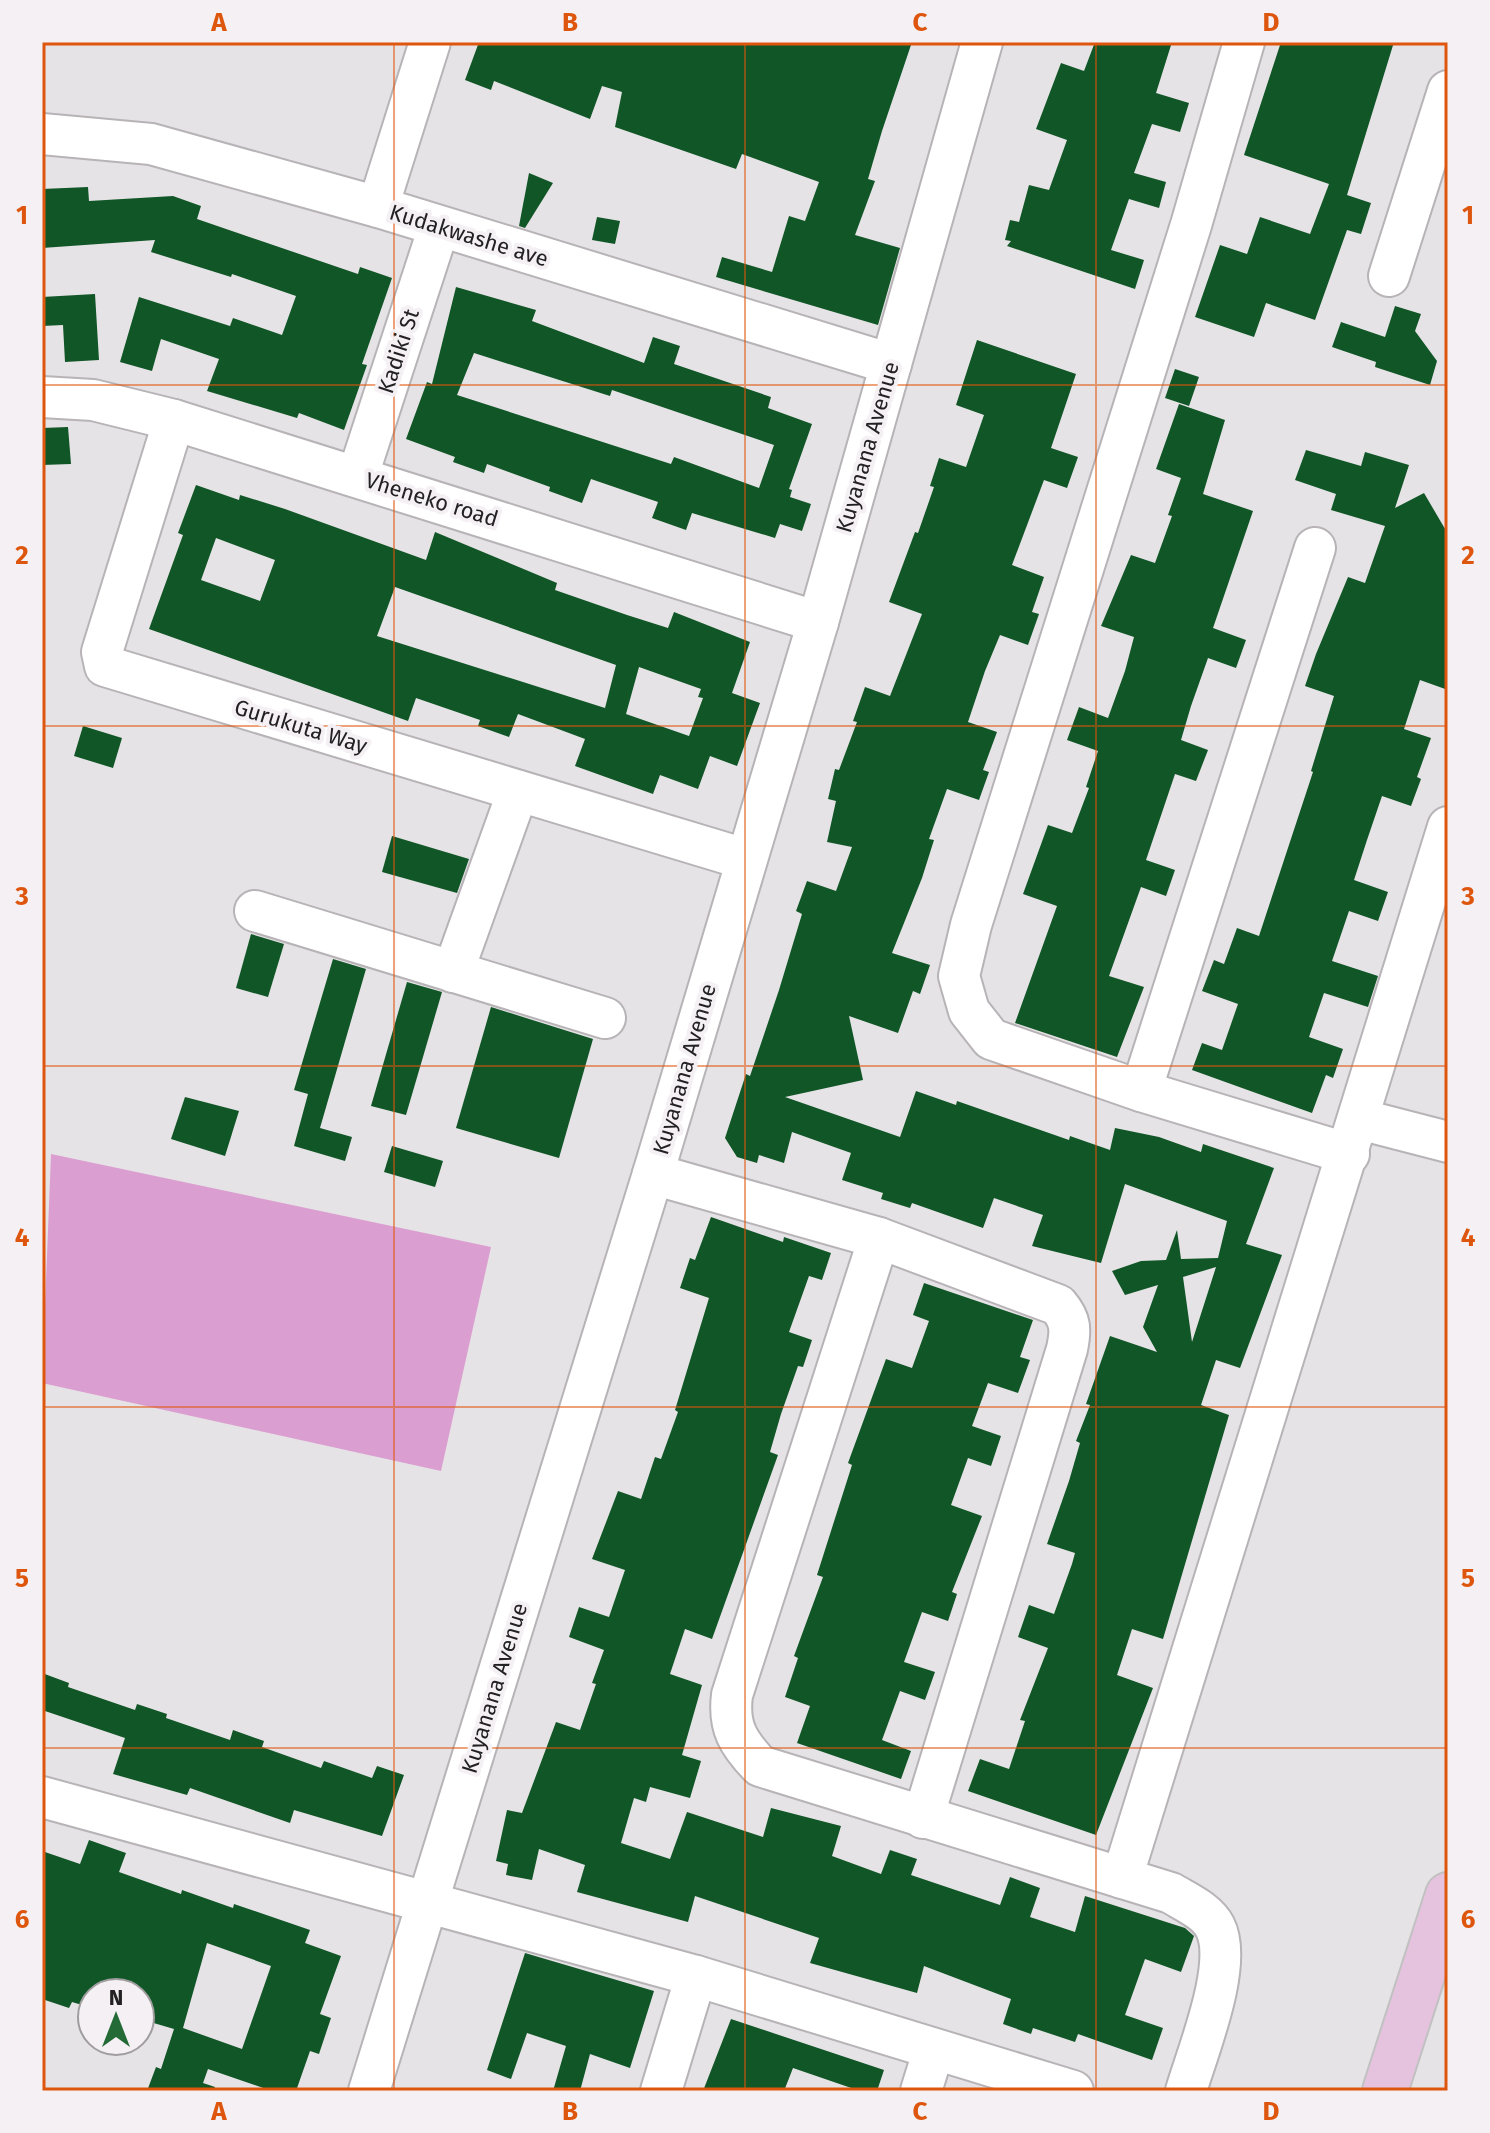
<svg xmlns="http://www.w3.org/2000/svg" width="1490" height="2133" font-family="'Fira Sans',sans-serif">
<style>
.green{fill:#db9ed0}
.building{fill:#105626;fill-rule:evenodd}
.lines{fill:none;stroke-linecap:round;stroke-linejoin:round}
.minor-casing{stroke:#b7b3b6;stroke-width:44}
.major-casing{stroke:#c1c1c1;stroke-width:48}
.minor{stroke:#fff;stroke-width:40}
.major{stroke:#e5c3df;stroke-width:44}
.grid{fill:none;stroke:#de560d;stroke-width:2;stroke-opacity:0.55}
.labels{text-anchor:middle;stroke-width:8;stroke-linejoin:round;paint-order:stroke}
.street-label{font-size:22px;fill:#232122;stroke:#f4f0f3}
.neatline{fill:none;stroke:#de560d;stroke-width:3}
.grid-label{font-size:26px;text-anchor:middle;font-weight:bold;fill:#de560d}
</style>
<rect width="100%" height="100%" fill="#e6e3e6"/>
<polygon class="green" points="51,1154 491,1247 441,1471 42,1383"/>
<g class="building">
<polygon points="479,42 912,42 882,131 868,179 875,181 855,235 900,248 878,325 716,277 722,257 772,272 789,216 805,221 819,182 742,154 736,169 615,127 622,92 602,86 590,119 494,81 491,90 465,80"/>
<polygon points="1095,42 1172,42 1156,93 1189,103 1180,132 1152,124 1134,173 1166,182 1159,208 1129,199 1111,250 1144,260 1135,289 1007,246 1011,241 1005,240 1010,220 1019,222 1029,185 1049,190 1067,140 1036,129 1061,63 1084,71"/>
<polygon points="1281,42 1394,42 1347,195 1371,203 1361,234 1347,230 1315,320 1266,303 1254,337 1195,317 1220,245 1247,254 1260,217 1310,234 1329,184 1244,155"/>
<polygon points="529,173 553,183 525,228 519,226"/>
<polygon points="88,187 89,201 173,196 201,206 197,219 358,274 360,267 392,278 362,364 367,365 344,430 299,413 297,418 207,391 219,359 161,339 152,371 120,362 139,297 230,326 233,318 282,335 296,296 232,274 231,277 151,252 155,240 42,248 42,189"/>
<polygon points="597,217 620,221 615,244 592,240"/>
<path d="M456,287L536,310L532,321L644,363L653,337L680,346L674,364L771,397L768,408L812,424L789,489L792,490L790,497L811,504L802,531L780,524L775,538L692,513L686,530L652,518L658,502L591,479L582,503L549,491L550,487L487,464L484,473L453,462L455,457L406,439L427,382L432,384ZM474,353L610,396L612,390L774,445L759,488L674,457L671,464L457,395Z"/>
<polygon points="95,294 99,360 65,362 63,325 42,326 42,297"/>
<polygon points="1395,306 1421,314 1415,331 1437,361 1430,385 1375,367 1376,362 1332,347 1341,322 1385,337"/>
<path d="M977,340L1076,374L1051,448L1078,457L1067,488L1044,480L1012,565L1044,577L1032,612L1039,614L1028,645L1000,635L985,671L968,722L997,732L983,770L989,772L979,800L947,789L929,839L934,840L922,878L892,953L930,965L920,994L913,991L898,1033L849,1016L863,1080L785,1097L900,1137L916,1091L956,1105L957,1101L1069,1140L1070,1136L1110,1150L1115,1128L1159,1137L1201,1152L1203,1144L1274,1168L1246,1244L1282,1255L1240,1368L1216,1360L1201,1405L1229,1415L1163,1639L1132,1629L1117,1675L1153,1688L1096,1835L968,1791L980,1759L1009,1769L1025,1721L1020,1720L1048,1648L1018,1637L1029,1605L1054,1614L1072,1564L1075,1553L1047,1544L1069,1481L1080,1443L1076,1441L1090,1405L1086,1404L1110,1336L1157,1352L1143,1327L1158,1285L1125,1295L1112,1271L1141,1261L1166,1260L1177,1230L1181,1259L1218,1258L1227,1221L1125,1184L1101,1263L1032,1246L1043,1215L994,1198L983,1228L912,1203L910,1208L881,1199L883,1193L842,1180L851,1153L792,1132L784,1163L759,1155L757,1163L737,1157L725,1138L746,1074L750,1076L779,990L802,914L796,911L807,881L836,891L852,847L827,842L836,801L828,799L835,769L839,770L857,722L853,721L865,687L890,696L922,614L889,602L915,532L918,533L934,487L930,486L939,458L966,467L984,415L956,405ZM1216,1267L1192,1342L1183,1277Z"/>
<polygon points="1175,369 1199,377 1189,406 1165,398"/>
<polygon points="1179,404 1225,420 1203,494 1253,511 1213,628 1246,640 1236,668 1208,658 1191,706 1181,740 1208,750 1196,781 1175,774 1146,860 1175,870 1166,896 1141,887 1109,976 1144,987 1117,1057 1015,1023 1057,906 1023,894 1048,825 1072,833 1089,788 1086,787 1098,751 1067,740 1079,707 1108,718 1125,671 1134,637 1101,626 1131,555 1155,563 1172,516 1168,515 1181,478 1156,469"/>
<polygon points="68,427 71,464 42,465 42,428"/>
<polygon points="1306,450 1361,466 1365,452 1409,465 1395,508 1424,493 1448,534 1448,690 1420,680 1404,729 1431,738 1417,777 1421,779 1411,806 1382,796 1367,840 1354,880 1388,892 1378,921 1349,911 1332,961 1378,976 1368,1007 1324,993 1309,1037 1343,1049 1333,1078 1326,1075 1312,1113 1192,1070 1202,1043 1222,1050 1238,1004 1202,991 1214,960 1224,964 1237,928 1259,936 1313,772 1311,771 1334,696 1305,686 1316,654 1348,577 1365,583 1385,526 1331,510 1336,494 1295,480"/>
<path d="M196,485L239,500L240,495L285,509L426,560L435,532L557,583L555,590L627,615L668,628L674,612L750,642L732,693L760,703L737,766L710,756L698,789L660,775L653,794L575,766L585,739L518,714L509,737L478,726L480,720L416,698L408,721L149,629L183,535L178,533ZM216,538L275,560L260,601L201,580ZM395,587L616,665L605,708L377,636ZM639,667L701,689L698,697L703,698L689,736L626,714Z"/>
<polygon points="83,726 122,738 113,768 74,756"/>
<polygon points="392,836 469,859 457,893 382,872"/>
<polygon points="251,934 284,944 268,997 236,988"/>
<polygon points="333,959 366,969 320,1128 352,1137 345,1161 294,1146 308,1094 294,1090"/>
<polygon points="407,982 442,992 406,1115 371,1106"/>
<polygon points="491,1007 593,1039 559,1158 456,1128"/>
<polygon points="185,1097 239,1111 225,1156 171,1139"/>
<polygon points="392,1146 443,1161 435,1187 384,1172"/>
<polygon points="711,1217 783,1242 784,1237 831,1253 822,1280 809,1276 789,1332 812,1340 803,1367 798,1366 781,1414 770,1452 778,1455 712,1639 685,1629 670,1674 702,1685 682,1755 701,1761 690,1798 650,1787 646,1802 634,1798 621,1843 670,1859 687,1812 763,1837 771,1808 841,1826 832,1856 881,1874 890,1850 917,1859 911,1875 1000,1905 1010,1877 1040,1888 1030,1917 1075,1932 1085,1896 1185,1928 1194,1936 1181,1972 1145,1959 1125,2015 1163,2028 1152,2060 1078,2034 1075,2042 1033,2028 1031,2034 1003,2024 1011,1999 924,1966 917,1993 810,1963 819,1938 695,1896 688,1922 577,1892 585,1865 539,1849 532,1880 506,1875 508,1864 496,1861 507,1810 522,1813 556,1722 580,1730 596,1684 592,1683 604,1650 569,1637 579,1607 609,1617 625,1570 592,1559 618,1491 641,1499 655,1457 661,1459 678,1412 675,1410 709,1298 680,1288 690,1258 695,1260"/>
<polygon points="924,1283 1033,1320 1020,1357 1030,1360 1018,1393 988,1383 972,1426 1001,1436 991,1466 968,1458 951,1505 982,1516 952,1592 957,1594 948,1621 922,1612 904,1662 935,1672 925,1700 900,1691 882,1740 911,1751 901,1779 797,1743 810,1706 785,1697 798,1658 794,1656 823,1577 817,1575 852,1465 848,1463 886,1359 912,1368 929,1321 913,1315"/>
<polygon points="42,1673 69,1683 68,1687 135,1710 137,1704 167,1714 166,1718 230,1740 233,1730 264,1741 262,1747 321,1768 324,1761 372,1778 377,1766 404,1775 382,1836 294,1810 290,1823 190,1788 187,1795 113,1774 125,1738 42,1710"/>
<path d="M89,1840L126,1853L119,1872L181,1894L182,1890L233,1908L234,1904L310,1930L305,1943L341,1956L320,2014L331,2018L319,2054L310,2051L296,2091H272L208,2069L203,2083L215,2087L214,2091H147L156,2067L161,2069L174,2029L140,2019V1993H92V2008L72,2002L69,2008L42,1999V1851L80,1864ZM207,1943L271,1966L242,2049L183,2028Z"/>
<polygon points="525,1953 654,1991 630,2068 590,2054 580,2091 553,2091 566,2046 527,2033 511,2079 487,2070"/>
<polygon points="731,2019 884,2070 877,2091 860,2091 793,2068 784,2091 703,2091"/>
</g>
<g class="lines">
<defs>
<g id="minor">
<polyline points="1244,42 1191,225 971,925 959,976 969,1011 991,1039 1141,1091 1349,1154"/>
<polyline points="42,134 151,144 378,207 891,364"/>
<polyline points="378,207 430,42"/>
<polyline points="1389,276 1448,91"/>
<polyline points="42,397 93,400 174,420 818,622"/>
<polyline points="174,420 102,652 105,666 745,859"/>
<polyline points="358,475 439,227"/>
<polyline points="255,911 605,1018"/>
<polyline points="453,972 518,791"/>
<polyline points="1141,1091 1315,548"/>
<polyline points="1359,1119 1448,1142"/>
<path d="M653,1174L879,1238L1058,1305C1071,1320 1071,1330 1067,1349L923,1818"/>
<path d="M879,1238L732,1695C728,1727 738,1743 760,1766L1171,1893C1186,1902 1207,1911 1215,1927C1234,1964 1197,2053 1186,2091"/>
<polyline points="42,1797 696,1976 1073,2091"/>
<polyline points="1122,1878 1448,827"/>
<polyline points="369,2091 653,1174 818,622 982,42"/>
<polyline points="661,2091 696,1976"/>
<polyline points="921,2091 934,2049"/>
</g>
<polyline id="major" points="1385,2091 1448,1895"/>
</defs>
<use href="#minor" class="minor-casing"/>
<use href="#major" class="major-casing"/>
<use href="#minor" class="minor"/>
<use href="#major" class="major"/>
</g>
<path class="grid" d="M394,42V2091M745,42V2091M1096,42V2091M42,385H1448M42,726H1448M42,1066H1448M42,1407H1448M42,1748H1448"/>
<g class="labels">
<g class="street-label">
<text transform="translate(469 235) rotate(17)" y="8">Kudakwashe ave</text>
<text transform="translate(398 351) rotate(-72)" y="8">Kadiki St</text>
<text transform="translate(867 447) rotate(-74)" y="8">Kuyanana Avenue</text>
<text transform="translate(432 499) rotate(17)" y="8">Vheneko road</text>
<text transform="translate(301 726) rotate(17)" y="8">Gurukuta Way</text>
<text transform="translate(684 1069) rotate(-74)" y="8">Kuyanana Avenue</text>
<text transform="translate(494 1688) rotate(-73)" y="8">Kuyanana Avenue</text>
</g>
</g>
<rect width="1490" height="2133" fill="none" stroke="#f4f0f3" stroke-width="88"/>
<g transform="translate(116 2017)"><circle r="38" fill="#f4f0f3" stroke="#a09d9f" stroke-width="2"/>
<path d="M0-6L14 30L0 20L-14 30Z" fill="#246a37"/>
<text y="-12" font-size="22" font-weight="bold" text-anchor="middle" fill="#232122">N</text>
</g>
<rect x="44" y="44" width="1402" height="2045" class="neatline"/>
<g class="grid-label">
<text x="219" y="31">A</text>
<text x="570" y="31">B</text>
<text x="920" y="31">C</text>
<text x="1271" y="31">D</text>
<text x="22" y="224">1</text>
<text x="1468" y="224">1</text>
<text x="22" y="564">2</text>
<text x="1468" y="564">2</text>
<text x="22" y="905">3</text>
<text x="1468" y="905">3</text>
<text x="22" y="1246">4</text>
<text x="1468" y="1246">4</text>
<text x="22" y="1587">5</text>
<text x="1468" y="1587">5</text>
<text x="22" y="1928">6</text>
<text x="1468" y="1928">6</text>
<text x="219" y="2120">A</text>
<text x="570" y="2120">B</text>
<text x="920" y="2120">C</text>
<text x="1271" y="2120">D</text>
</g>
</svg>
